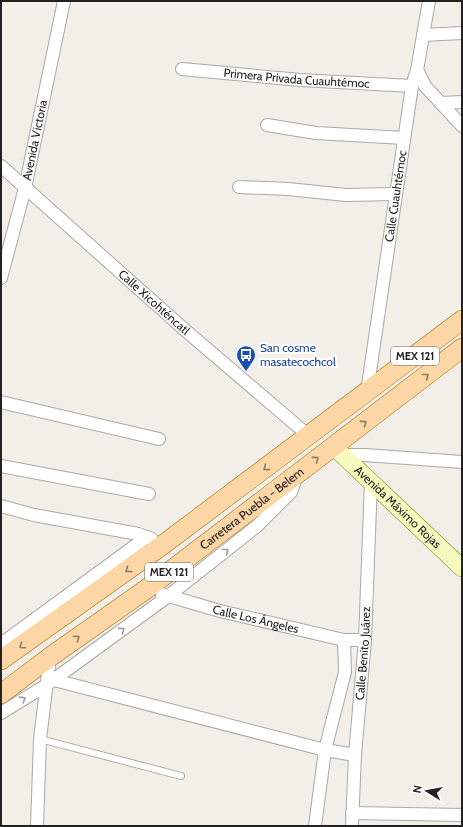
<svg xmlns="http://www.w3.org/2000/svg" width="463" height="827" font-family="Cabin,sans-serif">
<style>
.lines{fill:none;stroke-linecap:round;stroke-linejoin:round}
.lane-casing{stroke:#a9a9a9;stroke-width:8}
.street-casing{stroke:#a9a9a9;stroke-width:14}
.secondary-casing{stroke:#707d05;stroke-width:18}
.primary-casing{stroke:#a06b00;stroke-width:20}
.lane{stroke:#fff;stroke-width:6}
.street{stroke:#fff;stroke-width:12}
.secondary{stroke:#f7fabf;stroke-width:17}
.primary{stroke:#fcd6a4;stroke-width:19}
.oneway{stroke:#8f7c63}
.oneway2{stroke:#9c9c9c}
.labels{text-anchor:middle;stroke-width:4;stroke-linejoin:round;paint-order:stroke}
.shield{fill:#fff;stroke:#646464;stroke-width:1}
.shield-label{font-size:11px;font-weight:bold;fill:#222}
.street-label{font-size:12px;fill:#222;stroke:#fff}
.transit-label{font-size:12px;fill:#164399;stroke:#fff;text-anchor:start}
</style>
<rect width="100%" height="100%" fill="#f2efe9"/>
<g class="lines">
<defs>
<polyline id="lane" points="40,739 181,776"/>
<g id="street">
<polyline points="423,35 462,33"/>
<path id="s1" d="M182,69L300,80L412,86"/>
<polyline points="417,70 425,86 462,126"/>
<polyline points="441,103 462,102"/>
<polyline points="267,125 316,133 404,138"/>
<path id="s2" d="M1,166L185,330L309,436"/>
<polyline points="239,187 288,189 346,195 395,194"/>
<path id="s3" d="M1,278L25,188L64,1"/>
<path id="s4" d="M367,392L412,86L417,70L429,1"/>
<polyline points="1,402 159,439"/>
<polyline points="343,455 365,455 462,462"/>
<polyline points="1,466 149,494"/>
<polyline points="1,506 34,515 138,534 152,539"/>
<path id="s5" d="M162,594L220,611L344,640H365"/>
<polyline points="1,644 147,537"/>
<polyline points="54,680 325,750 355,755"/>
<polyline points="1,713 45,686 167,597 257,526 291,492 297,475"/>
<polyline points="352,813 462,815"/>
<polyline points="37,826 40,739 50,657"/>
<polyline points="315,826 325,750 345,672 344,640"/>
<path id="s6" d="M352,826L355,755L365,640L371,481"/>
</g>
<g id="secondary">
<path id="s7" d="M333,446L462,568"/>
</g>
<g id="primary">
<polyline points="1,660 164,544 462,320"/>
<path id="s8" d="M1,694L50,657L148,588L462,348"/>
</g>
</defs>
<use href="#lane" class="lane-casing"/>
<use href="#street" class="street-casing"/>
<use href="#secondary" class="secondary-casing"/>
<use href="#primary" class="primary-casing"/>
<use href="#lane" class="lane"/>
<use href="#street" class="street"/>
<use href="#secondary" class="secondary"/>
<use href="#primary" class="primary"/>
</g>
<defs><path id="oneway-chevron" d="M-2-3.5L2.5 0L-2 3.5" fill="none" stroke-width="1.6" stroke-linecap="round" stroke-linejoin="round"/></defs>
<g class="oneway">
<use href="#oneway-chevron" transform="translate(426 376) rotate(-38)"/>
<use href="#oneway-chevron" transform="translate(364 423) rotate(-37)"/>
<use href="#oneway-chevron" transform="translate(316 459) rotate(-37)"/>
<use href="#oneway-chevron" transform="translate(266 468) rotate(143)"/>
<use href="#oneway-chevron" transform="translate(128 570) rotate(144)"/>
<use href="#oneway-chevron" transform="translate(77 638) rotate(-35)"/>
<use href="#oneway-chevron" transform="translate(22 646) rotate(145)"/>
</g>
<g class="oneway2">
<use href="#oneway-chevron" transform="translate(226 551) rotate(-38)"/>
<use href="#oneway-chevron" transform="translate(122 630) rotate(-36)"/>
<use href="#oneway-chevron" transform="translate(23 699) rotate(-32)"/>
</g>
<defs>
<symbol id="bus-pin" viewBox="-11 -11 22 30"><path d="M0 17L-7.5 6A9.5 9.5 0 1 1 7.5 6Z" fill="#1a4fb4" stroke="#fff"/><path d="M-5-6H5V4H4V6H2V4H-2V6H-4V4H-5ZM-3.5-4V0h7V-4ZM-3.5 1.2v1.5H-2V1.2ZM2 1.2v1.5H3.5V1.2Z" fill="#fff"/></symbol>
</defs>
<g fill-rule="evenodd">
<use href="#bus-pin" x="235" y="344" width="22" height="30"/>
</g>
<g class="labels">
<g class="shield">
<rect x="391" y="347" width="48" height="18" rx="3"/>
<rect x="145" y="563" width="48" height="18" rx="3"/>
</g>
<g class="shield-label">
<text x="415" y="360">MEX 121</text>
<text x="169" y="576">MEX 121</text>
</g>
<g class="street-label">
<text dy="4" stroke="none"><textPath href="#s1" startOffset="115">Primera Privada Cuauhtémoc</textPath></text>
<text dy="4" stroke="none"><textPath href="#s3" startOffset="142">Avenida Victoria</textPath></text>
<text dy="4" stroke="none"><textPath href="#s4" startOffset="198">Calle Cuauhtémoc</textPath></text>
<text dy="4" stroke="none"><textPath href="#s2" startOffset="205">Calle Xicohténcatl</textPath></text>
<text dy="4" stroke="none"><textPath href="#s7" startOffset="89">Avenida Máximo Rojas</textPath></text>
<text dy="4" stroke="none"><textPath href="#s8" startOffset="312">Carretera Puebla - Belem</textPath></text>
<text dy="4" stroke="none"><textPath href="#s5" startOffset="97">Calle Los Ángeles</textPath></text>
<text dy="4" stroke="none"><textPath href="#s6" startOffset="173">Calle Benito Juárez</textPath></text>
</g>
<g class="transit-label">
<text x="260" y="352">San cosme<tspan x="260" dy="14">masatecochcol</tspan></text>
</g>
</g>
<rect width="463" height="827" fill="none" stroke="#222222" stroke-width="4"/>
<g transform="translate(427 791) rotate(281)" stroke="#ffffff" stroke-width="3" paint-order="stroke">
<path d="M0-3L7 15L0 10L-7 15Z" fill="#222222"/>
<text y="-6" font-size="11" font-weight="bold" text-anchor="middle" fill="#222222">N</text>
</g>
</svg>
